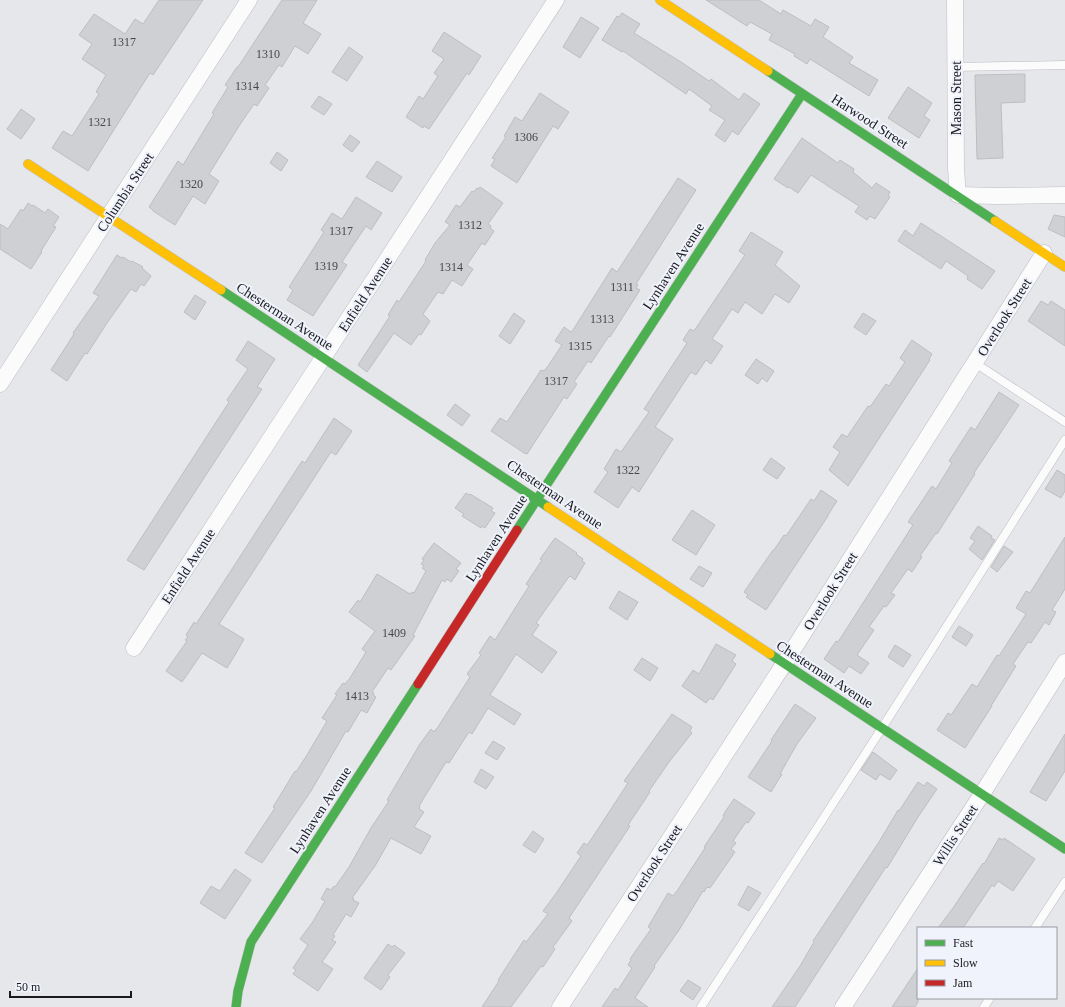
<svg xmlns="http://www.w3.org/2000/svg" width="1065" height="1007" font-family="'Times New Roman',serif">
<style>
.building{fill:#cfd0d3;stroke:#bdbec1}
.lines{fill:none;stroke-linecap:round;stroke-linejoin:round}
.lane-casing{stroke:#bdbec2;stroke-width:9}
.street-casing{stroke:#bdbec2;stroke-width:17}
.fast-casing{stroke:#bdbec2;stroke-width:10}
.slow-casing{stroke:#bdbec2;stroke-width:10}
.jam-casing{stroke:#bdbec2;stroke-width:10}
.lane{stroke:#fbfbfc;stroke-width:8}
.street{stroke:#fbfbfc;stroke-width:16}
.fast{stroke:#4caf50;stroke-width:9}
.slow{stroke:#ffc107;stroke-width:9}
.jam{stroke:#c62828;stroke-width:9}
.labels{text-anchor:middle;stroke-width:4;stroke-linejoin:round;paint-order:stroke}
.number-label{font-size:12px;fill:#48484c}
.street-label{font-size:14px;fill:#191a1d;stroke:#f0f3fc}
</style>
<rect width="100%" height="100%" fill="#e6e7eb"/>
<g class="building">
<polygon points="159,0 203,0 153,75 150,73 141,87 88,171 52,148 63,131 72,136 99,94 96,92 106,75 82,59 92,44 79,35 94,14 125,34 135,19 143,24"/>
<polygon points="282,0 317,0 303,23 321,34 308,54 295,46 282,67 279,65 265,85 269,88 257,106 254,104 239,126 209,174 219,181 205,204 193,196 175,225 153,211 153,210 149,207 178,161 183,165 214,114 212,113 228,87 225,85 237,67 238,67"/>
<polygon points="706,0 759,0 781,14 783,10 811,26 815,19 829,27 823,37 853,57 849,63 878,80 869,96 810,59 807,64 794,56 795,54 769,40 772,34 750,22 747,26"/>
<polygon points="622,13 640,24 634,33 681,62 709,81 711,79 739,100 744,93 760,104 738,135 732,131 725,142 715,135 725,120 709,110 712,106 689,89 686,94 623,51 622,52 602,40 617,16 619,17"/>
<polygon points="581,17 599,28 580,58 563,47"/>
<polygon points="444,32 481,56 469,75 467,73 429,129 424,126 423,128 406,117 419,96 423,99 438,76 434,73 444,59 432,51"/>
<polygon points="349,47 363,57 347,81 332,72"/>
<polygon points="1025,74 1025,102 1001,103 1003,158 977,159 975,75"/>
<polygon points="908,87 932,103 924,116 930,120 919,138 888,118"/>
<polygon points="540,93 569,112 558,129 553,126 517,183 491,166 495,159 492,158 506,137 504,136 515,117 522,121"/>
<polygon points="319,96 332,104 324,115 311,107"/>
<polygon points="21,109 35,119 21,139 7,129"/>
<polygon points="350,135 360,142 352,152 343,145"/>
<polygon points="802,138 838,163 840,160 854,169 853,172 872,188 876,183 890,192 888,196 890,197 875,219 870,216 867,220 855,212 859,206 811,175 798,193 789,187 788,188 774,179"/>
<polygon points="277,152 288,160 281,171 270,163"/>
<polygon points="377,161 402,177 392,192 366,177"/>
<polygon points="678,178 696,190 636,284 638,285 636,288 640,290 610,337 609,336 591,363 588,361 574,382 577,384 567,399 564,397 527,454 524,453 491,431 500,418 507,422 541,370 544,371 548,366 562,345 555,341 564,327 571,332 573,330 612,268 617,272"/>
<polygon points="480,187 503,203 488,224 491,226 490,228 494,231 485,245 482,243 467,265 473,269 462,286 452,280 443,294 438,292 423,314 430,321 421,335 419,334 411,345 394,333 367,372 358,365 390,316 388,315 397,300 399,302 426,261 425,260 435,243 450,225 445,222 456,205 460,207 472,191 474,192 477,188 478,189"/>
<polygon points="356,197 382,213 371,230 366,226 342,262 347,265 313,316 287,300 293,290 289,287 324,232 321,230 332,213 342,219"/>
<polygon points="28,203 32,206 33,205 45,213 48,209 59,217 53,226 56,227 41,251 42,252 31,269 0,249 0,224 8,229 21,209 23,211"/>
<polygon points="1054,215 1065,217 1065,237 1048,229"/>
<polygon points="921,223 995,271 982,289 967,279 968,276 946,261 941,269 898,241 905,230 913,236"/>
<polygon points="751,232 783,252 775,265 800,286 789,303 775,294 762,314 745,302 738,313 732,309 712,339 723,346 711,364 706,360 696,375 691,372 655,427 673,439 639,492 632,487 618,508 594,492 608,472 604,469 616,449 621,452 649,412 644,409 687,343 683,340 690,329 694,331 745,255 739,251"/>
<polygon points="117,255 122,258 123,257 131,262 132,261 143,267 142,268 151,276 144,286 141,284 136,292 131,289 107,323 87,354 85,353 67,381 51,370 74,334 73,333 99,296 93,293"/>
<polygon points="195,295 206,302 195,320 184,312"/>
<polygon points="1041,301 1048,305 1051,301 1065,310 1065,346 1028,321"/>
<polygon points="514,313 525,321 510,344 499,336"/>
<polygon points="863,313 876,321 866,335 854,327"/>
<polygon points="912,340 932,354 929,359 930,360 848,486 829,470 840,452 833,447 842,434 847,437 868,406 870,407 886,384 889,386 905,362 900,358"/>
<polygon points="248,341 275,359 257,387 262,389 144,570 127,560 229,402 227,400 248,369 236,360"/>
<polygon points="756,359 774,371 767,382 762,378 758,384 745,375"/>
<polygon points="999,392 1019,405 974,473 975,474 937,534 936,533 920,556 922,557 912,572 908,569 905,573 891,593 895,595 886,607 884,606 869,627 874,630 857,655 869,663 861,674 849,666 844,673 824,659 836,641 838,642 913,525 908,522 932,486 936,489 952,463 949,461 971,427 975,430"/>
<polygon points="455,404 470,415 462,426 447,415"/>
<polygon points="334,418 352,431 336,455 331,452 219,624 244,639 235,655 227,668 202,653 182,682 166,671 187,641 185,640 188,637 186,635 194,622 196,624 208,606 302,461 305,463"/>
<polygon points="771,458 785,468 777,479 763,470"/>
<polygon points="1057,470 1065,475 1065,491 1061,498 1045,489"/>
<polygon points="821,490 837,501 828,515 828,516 766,610 746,597 748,595 744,592 773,550 774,550 784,535 786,536 811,499 814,501"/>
<polygon points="466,493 469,495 470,494 493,508 491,511 495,513 485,528 482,526 481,528 462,516 464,514 455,508"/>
<polygon points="692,510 715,525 696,555 672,540"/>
<polygon points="978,526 992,536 991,538 995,540 982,560 969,549 975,541 970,538"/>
<polygon points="1065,537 1065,589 1052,610 1056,612 1049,625 1045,622 1031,643 1028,642 1013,664 1016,666 991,706 992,706 965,748 937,730 948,713 951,715 972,684 977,687 997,655 999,656 1026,614 1016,608 1026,591 1030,593"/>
<polygon points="555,538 577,553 576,554 583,559 582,561 585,563 575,580 570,576 568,578 536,623 539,625 532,635 557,652 542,673 516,654 490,695 521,714 514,725 488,708 472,734 469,732 449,763 446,762 419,806 420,807 419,809 424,812 414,827 431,836 421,854 391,838 375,866 352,898 354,899 353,900 359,903 351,917 346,914 333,935 335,936 332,940 336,942 322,962 333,969 318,991 293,974 296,970 293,968 308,945 300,939 312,923 325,901 321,899 327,888 331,890 334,886 335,887 349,867 371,828 389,801 387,800 420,744 431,729 434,732 435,730 436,730 470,677 467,674 481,655 479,653 490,636 495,640 529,586 526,584 542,560 540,559"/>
<polygon points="434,543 461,563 456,569 459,571 451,582 447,579 445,582 442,580 413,635 415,636 391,670 388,668 372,692 374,693 373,695 376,697 367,713 361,710 348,732 346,731 311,791 262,863 245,853 275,808 273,807 295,771 296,772 307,755 327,721 322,718 337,695 335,694 343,683 345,684 350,678 366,652 362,649 375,631 349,612 358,600 360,602 377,574 410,594 412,592 414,593 426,571 422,568 424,566 421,564 424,560 422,559"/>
<polygon points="1004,546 1013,552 997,572 991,567"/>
<polygon points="699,566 712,573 703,587 690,579"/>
<polygon points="619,591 638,602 627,620 609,608"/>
<polygon points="959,626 973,635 966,646 952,637"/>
<polygon points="716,644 736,655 732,661 736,664 713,700 710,698 706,703 682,686 693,670 699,674"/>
<polygon points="895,645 911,655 903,667 888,657"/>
<polygon points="642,658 658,668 650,681 634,670"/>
<polygon points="795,704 816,718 797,744 780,774 782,774 771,792 748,777 772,741 771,740"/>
<polygon points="672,714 692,727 690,731 692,733 669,762 649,791 650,792 628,825 630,826 569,918 572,921 553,947 555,949 543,967 541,966 511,1007 482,1007 499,981 498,980 524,940 526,942 548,914 543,911 557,892 581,856 577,853 584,843 587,845 592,838 628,783 624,781"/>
<polygon points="1065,734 1065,771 1046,801 1030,792"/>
<polygon points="493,741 505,748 497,760 485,753"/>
<polygon points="873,752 897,770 890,780 880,774 876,780 861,770"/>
<polygon points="481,769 494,777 486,789 474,782"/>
<polygon points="918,782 924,786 927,782 937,789 918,817 887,868 886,867 795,1007 772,1007 800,966 814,942 813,941 879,842 898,810 899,811"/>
<polygon points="734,799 755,813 748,823 746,822 733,841 736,843 731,849 735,852 710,888 707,887 704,892 703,891 679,930 654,966 655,967 635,998 648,1007 602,1007 615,988 618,990 632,968 628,965 631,960 630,959 651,929 648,927 668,893 673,896 677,891 705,848 704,847 724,817 723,816 725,812"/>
<polygon points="533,831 544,839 535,853 523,845"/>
<polygon points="999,838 1003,840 1004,838 1035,859 1013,891 998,881 994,887 992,885 963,928 938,928 953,908 983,863 984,864"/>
<polygon points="235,869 251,880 225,919 200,903 211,886 220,891"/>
<polygon points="748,886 761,893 749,911 738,905"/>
<polygon points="388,944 392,947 394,945 405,953 388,975 390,977 381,990 364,978"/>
<polygon points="918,968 918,1002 915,1007 892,1007"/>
<polygon points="688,980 701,988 693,1000 680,991"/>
</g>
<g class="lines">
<defs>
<g id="lane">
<polyline points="956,67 1065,65"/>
<polyline points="975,363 1065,422"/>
<polyline points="1035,928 1065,882"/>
<polyline points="701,1007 882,728 1065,440"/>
<polyline points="984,1007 990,998"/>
</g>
<g id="street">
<polyline points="955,0 956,169 958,195 996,196 1065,195"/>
<polyline points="0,384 249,0"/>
<polyline points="134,648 556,0"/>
<polyline points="560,1007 784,664 1044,253"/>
<polyline points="843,1007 982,794 1065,662"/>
</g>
<g id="fast">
<polyline points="768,71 995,221"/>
<polyline points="221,290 548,507"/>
<polyline points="517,530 802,94"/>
<polyline points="770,654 1065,849"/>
<polyline points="236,1007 238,991 251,942 418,684"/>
</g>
<g id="slow">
<polyline points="660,0 768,71"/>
<polyline points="28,164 221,290"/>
<polyline points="995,221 1065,267"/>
<polyline points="548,507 770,654"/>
</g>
<polyline id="jam" points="418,684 517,530"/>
</defs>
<use href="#lane" class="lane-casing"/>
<use href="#street" class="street-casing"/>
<use href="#fast" class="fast-casing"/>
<use href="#slow" class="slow-casing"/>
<use href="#jam" class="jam-casing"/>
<use href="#lane" class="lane"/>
<use href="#street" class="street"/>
<use href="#fast" class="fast"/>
<use href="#slow" class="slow"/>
<use href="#jam" class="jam"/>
</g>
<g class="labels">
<g class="number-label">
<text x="124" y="46">1317</text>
<text x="268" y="58">1310</text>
<text x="247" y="90">1314</text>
<text x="100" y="126">1321</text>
<text x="526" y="141">1306</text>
<text x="191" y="188">1320</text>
<text x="470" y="229">1312</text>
<text x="341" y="235">1317</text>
<text x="326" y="270">1319</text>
<text x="451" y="271">1314</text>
<text x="622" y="291">1311</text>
<text x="602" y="323">1313</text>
<text x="580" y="350">1315</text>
<text x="556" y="385">1317</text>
<text x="628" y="474">1322</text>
<text x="394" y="637">1409</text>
<text x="357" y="700">1413</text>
</g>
<g class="street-label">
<text transform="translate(956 98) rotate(-90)" y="5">Mason Street</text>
<text transform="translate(870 121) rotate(33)" y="5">Harwood Street</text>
<text transform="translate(125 192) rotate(-57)" y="5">Columbia Street</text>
<text transform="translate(673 266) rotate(-57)" y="5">Lynhaven Avenue</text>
<text transform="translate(365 294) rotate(-57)" y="5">Enfield Avenue</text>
<text transform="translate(285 316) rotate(33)" y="5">Chesterman Avenue</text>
<text transform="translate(1004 317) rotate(-58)" y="5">Overlook Street</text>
<text transform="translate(555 494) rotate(34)" y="5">Chesterman Avenue</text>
<text transform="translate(496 538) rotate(-57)" y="5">Lynhaven Avenue</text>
<text transform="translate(188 566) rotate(-57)" y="5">Enfield Avenue</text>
<text transform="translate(830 591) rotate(-58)" y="5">Overlook Street</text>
<text transform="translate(825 674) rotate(33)" y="5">Chesterman Avenue</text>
<text transform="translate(320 810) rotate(-57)" y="5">Lynhaven Avenue</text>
<text transform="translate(955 835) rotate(-57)" y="5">Willis Street</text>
<text transform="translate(654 863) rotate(-57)" y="5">Overlook Street</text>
</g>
</g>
<rect x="917" y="927" width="140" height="72" fill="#f0f3fc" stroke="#9a9ca3"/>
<rect x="925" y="940" width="20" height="6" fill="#4caf50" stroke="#9a9ca3"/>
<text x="953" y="947" font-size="12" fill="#191a1d">Fast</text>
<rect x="925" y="960" width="20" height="6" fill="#ffc107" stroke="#9a9ca3"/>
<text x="953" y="967" font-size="12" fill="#191a1d">Slow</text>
<rect x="925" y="980" width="20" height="6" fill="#c62828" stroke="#9a9ca3"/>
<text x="953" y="987" font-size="12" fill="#191a1d">Jam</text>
<path d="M10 991v6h121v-6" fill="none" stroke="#191a1d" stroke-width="2"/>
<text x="16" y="991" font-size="12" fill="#191a1d" stroke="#f0f3fc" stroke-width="3" paint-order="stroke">50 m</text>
</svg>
